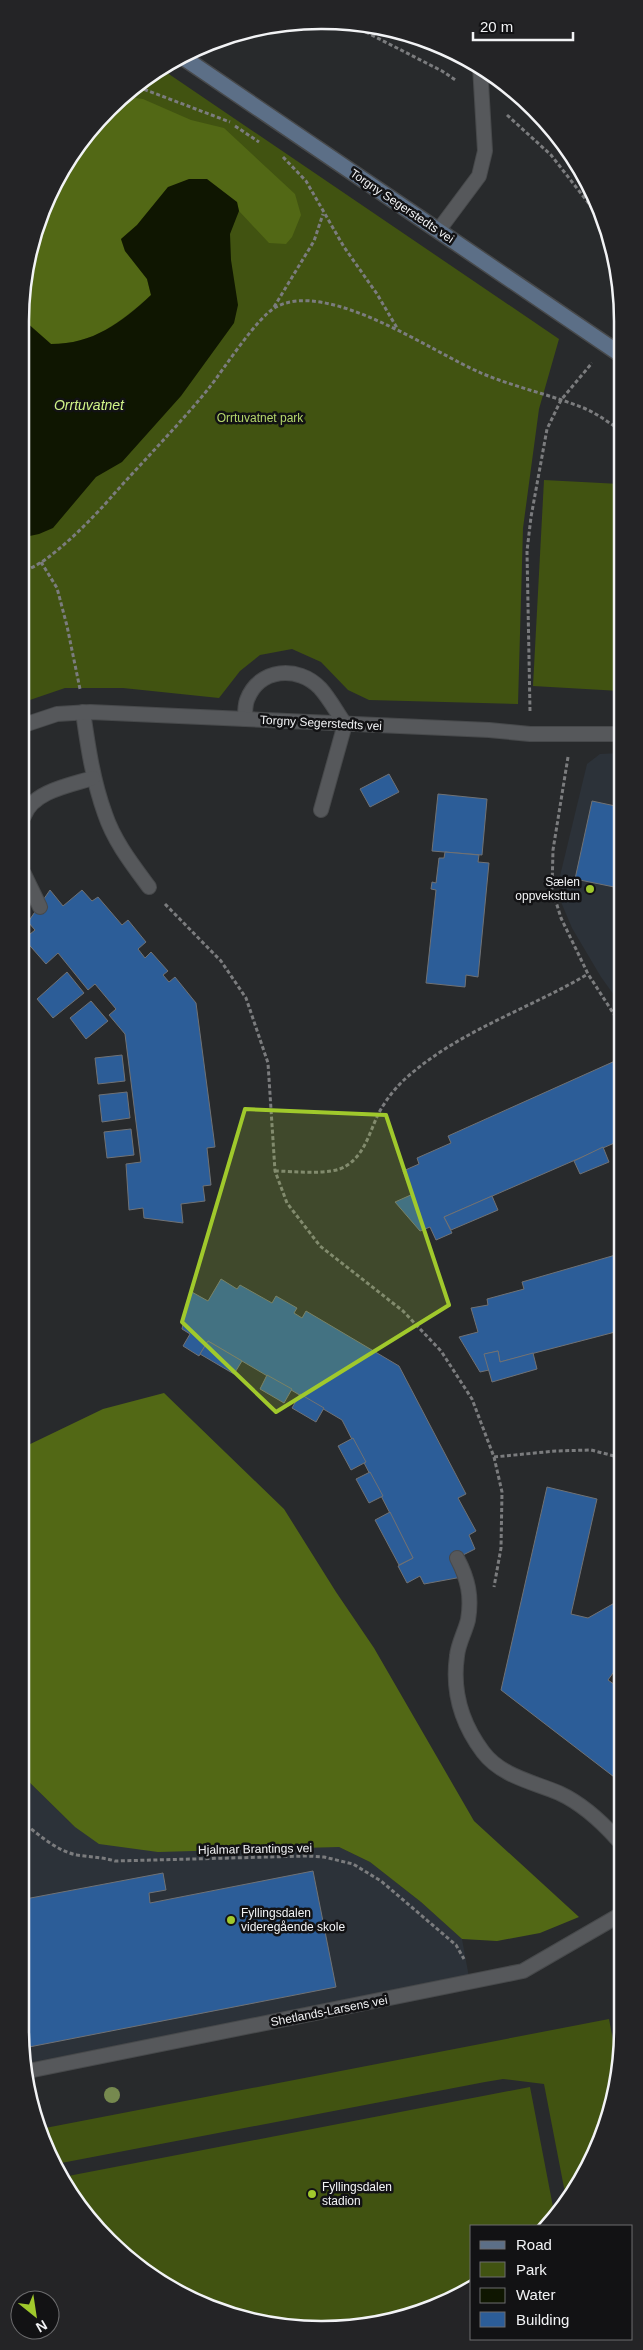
<svg xmlns="http://www.w3.org/2000/svg" width="643" height="2350" font-family="Arial,sans-serif">
<style>
.built{fill:#2c3239}
.green{fill:#415311}
.forest{fill:#526815}
.water{fill:#0f1601}
.building{fill:#2c5d98;stroke:#707275}
.lines{fill:none;stroke-linecap:round;stroke-linejoin:round}
.service-casing{stroke:#47494b;stroke-width:16}
.secondary-casing{stroke:#47494b;stroke-width:18}
.path{stroke:#7b7c7e;stroke-width:3;stroke-dasharray:4 2.5;stroke-linecap:butt}
.service{stroke:#56585b;stroke-width:14}
.secondary{stroke:#5c6f87;stroke-width:15}
.tree{fill:#76894f}
.marked{fill:#a0c92c;fill-opacity:0.2;stroke:#a0c92c;stroke-width:4;stroke-linejoin:round}
.poi-dot{fill:#a0c92c;stroke:#121214;stroke-width:2}
.labels{text-anchor:middle;stroke-width:5;stroke-linejoin:round;paint-order:stroke}
.street-label{font-size:12px;fill:#f2f3f5;stroke:#121214}
.park-label{font-size:12px;fill:#b5d76c;stroke:#121214}
.poi-label{font-size:12px;fill:#f2f3f5;stroke:#121214;text-anchor:start}
.water-label{font-size:14px;font-style:italic;fill:#d1f489;stroke:#121214}
.rim{fill:none;stroke:#f2f3f5;stroke-width:2.5}
</style>
<rect width="100%" height="100%" fill="#282a2c"/>
<g class="built">
<polygon points="620,753 619,1002 601,977 572,928 561,902 560,876 587,764 600,754"/>
<polygon points="21,1774 75,1827 283,1847 339,1847 370,1862 421,1902 462,1939 469,1977 27,2063 20,2028"/>
</g>
<g class="green">
<polygon points="160,68 559,339 539,409 523,528 518,704 369,700 348,690 321,662 292,649 260,655 240,671 219,698 123,688 65,688 24,702 26,263 71,154 154,71"/>
<polygon points="544,480 620,484 620,691 533,686"/>
<polygon points="609,2019 617,2061 617,2087 582,2179 566,2198 544,2084 503,2079 485,2082 56,2164 43,2144 40,2129"/>
<polygon points="530,2087 554,2212 541,2226 472,2226 472,2285 418,2314 301,2329 188,2299 95,2228 63,2177"/>
</g>
<g class="forest">
<path d="M128,97L143,99L191,120L224,128L295,194L301,215L292,237L286,244L269,243L239,211L237,202L168,187L137,225L121,239L125,251L147,279L151,295C119,323 94,344 51,344L26,322V263L71,154Z"/>
<polygon points="164,1393 284,1509 336,1592 374,1648 474,1821 579,1917 540,1933 497,1941 462,1939 421,1902 370,1862 339,1847 158,1852 99,1844 75,1827 21,1774 22,1448 103,1409"/>
</g>
<path class="water" d="M189,179H207L237,202L239,211L230,234L231,260L238,305L234,323L181,396L122,462L96,477L53,528L39,534L25,537L26,322L51,344C93,344 121,323 151,295L147,279L125,251L121,239L137,225L168,187Z"/>
<g class="building">
<polygon points="389,774 399,792 370,807 360,789"/>
<polygon points="438,794 487,799 482,855 432,851"/>
<polygon points="592,801 620,807 619,888 575,879"/>
<polygon points="445,852 479,855 478,862 489,863 478,977 466,975 465,987 426,983 436,890 431,889 432,882 436,883 439,858 444,858"/>
<polygon points="50,890 63,906 82,890 92,901 98,897 122,925 128,920 146,942 138,949 145,958 151,952 168,971 163,975 169,982 175,977 196,1003 215,1147 207,1148 211,1185 203,1186 205,1201 181,1204 183,1223 144,1218 143,1208 129,1210 126,1164 141,1162 125,1034 109,1015 116,1009 95,984 88,990 58,953 46,964 24,939 35,930 28,922"/>
<polygon points="67,972 84,993 53,1018 37,999"/>
<polygon points="91,1001 108,1021 86,1039 70,1018"/>
<polygon points="122,1055 125,1081 98,1084 95,1058"/>
<polygon points="615,1061 619,1091 619,1141 444,1217 452,1233 436,1240 430,1227 420,1231 395,1202 413,1194 403,1171 419,1164 417,1158 451,1143 448,1136"/>
<polygon points="127,1092 130,1118 102,1122 99,1095"/>
<polygon points="131,1129 134,1155 107,1158 104,1132"/>
<polygon points="603,1147 609,1162 580,1174 574,1161"/>
<polygon points="492,1196 498,1210 451,1230 444,1217"/>
<polygon points="619,1254 619,1331 500,1362 498,1351 485,1354 489,1370 480,1372 459,1337 478,1332 471,1308 488,1305 487,1299 524,1289 522,1282"/>
<polygon points="221,1279 237,1289 240,1285 272,1303 276,1296 297,1308 294,1313 302,1318 306,1311 399,1366 466,1494 458,1498 476,1531 469,1535 475,1549 453,1560 462,1577 424,1584 420,1576 407,1583 398,1566 413,1558 342,1420 208,1341 199,1356 183,1346 190,1334 182,1329 190,1291 208,1301"/>
<polygon points="208,1341 242,1361 234,1374 200,1354"/>
<polygon points="498,1351 500,1362 533,1353 537,1369 492,1382 484,1354"/>
<polygon points="267,1375 292,1389 284,1403 260,1389"/>
<polygon points="300,1394 324,1408 316,1422 292,1408"/>
<polygon points="353,1438 366,1462 351,1470 338,1446"/>
<polygon points="370,1472 383,1496 369,1503 356,1479"/>
<polygon points="547,1487 597,1499 571,1614 588,1618 618,1601 618,1658 615,1660 618,1666 608,1680 618,1687 618,1780 501,1690"/>
<polygon points="390,1512 413,1558 399,1565 375,1520"/>
<polygon points="313,1871 336,1987 24,2048 20,2028 20,1900 163,1873 166,1890 149,1893 150,1903"/>
</g>
<g class="lines">
<defs>
<g id="service">
<polyline points="438,231 479,176 485,151 480,66"/>
<path d="M83,712C88,747 93,781 105,814C114,841 132,864 149,887"/>
<path d="M245,719C245,713 245,705 247,700C259,668 298,665 320,688C330,699 337,713 345,724L321,810"/>
<polyline points="24,725 57,714 90,712 489,730 530,734 620,734"/>
<path d="M24,816C33,791 71,785 93,778"/>
<polyline points="24,874 40,907"/>
<path d="M457,1558C468,1579 472,1596 468,1620C465,1632 458,1644 457,1656C452,1691 462,1724 483,1752C501,1776 533,1782 559,1793C583,1804 601,1821 618,1840"/>
<polyline points="28,2071 523,1971 618,1916"/>
</g>
<polyline id="secondary" points="184,58 620,354"/>
</defs>
<use href="#service" class="service-casing"/>
<use href="#secondary" class="secondary-casing"/>
<g class="path">
<polyline points="354,26 442,71 457,81"/>
<polyline points="138,87 230,122"/>
<polyline points="507,115 551,155 601,219"/>
<polyline points="235,126 259,142"/>
<polyline points="283,157 306,181 344,247 377,294 397,328"/>
<polyline points="274,307 314,241 323,214"/>
<polyline points="616,312 620,301"/>
<polyline points="41,562 57,588 67,626 80,689"/>
<path d="M25,570C48,565 97,514 113,495C145,459 179,425 209,388C224,369 257,317 276,307C328,279 432,352 481,373C514,387 548,394 581,407C595,412 608,422 620,430"/>
<polyline points="530,711 527,551 531,517 547,429 561,400 592,363"/>
<polyline points="568,757 553,850 552,889 561,918 588,974 619,1022"/>
<polyline points="165,904 221,961 246,998 268,1063 275,1171 287,1203 320,1246 403,1311 441,1351 472,1399 494,1457 502,1492 501,1548 494,1587"/>
<path d="M275,1171C293,1171 331,1176 346,1166C367,1153 370,1128 381,1109C387,1099 396,1087 405,1079C458,1031 527,1010 588,974"/>
<polyline points="494,1457 556,1451 591,1450 618,1457"/>
<path d="M21,1821C37,1833 56,1851 77,1855C90,1857 102,1857 115,1861L307,1856L324,1857L353,1864L381,1881L456,1945L464,1959"/>
</g>
<use href="#service" class="service"/>
<use href="#secondary" class="secondary"/>
</g>
<circle class="tree" cx="112" cy="2095" r="8"/>
<path class="marked" d="M245,1109L386,1115L449,1305L276,1412L182,1322Z"/>
<g class="poi-dot">
<circle cx="590" cy="889" r="5"/>
<circle cx="231" cy="1920" r="5"/>
<circle cx="312" cy="2194" r="5"/>
</g>
<g class="labels">
<g class="street-label">
<text transform="translate(402 206) rotate(34)" y="4">Torgny Segerstedts vei</text>
<text transform="translate(321 723) rotate(3)" y="4">Torgny Segerstedts vei</text>
<text transform="translate(255 1849) rotate(-1)" y="4">Hjalmar Brantings vei</text>
<text transform="translate(329 2011) rotate(-11)" y="4">Shetlands-Larsens vei</text>
</g>
<g class="park-label">
<text x="260" y="422">Orrtuvatnet park</text>
</g>
<g class="poi-label">
<text x="580" y="886" text-anchor="end">Sælen<tspan x="580" dy="14">oppveksttun</tspan></text>
<text x="241" y="1917">Fyllingsdalen<tspan x="241" dy="14">videregående skole</tspan></text>
<text x="322" y="2191">Fyllingsdalen<tspan x="322" dy="14">stadion</tspan></text>
</g>
<g class="water-label">
<text x="89" y="410">Orrtuvatnet</text>
</g>
</g>
<path d="M0 0H643V2350H0ZM321 29H322A292 292 0 0 1 614 321V2029A292 292 0 0 1 322 2321H321A292 292 0 0 1 29 2029V321A292 292 0 0 1 321 29Z" fill="#242426" fill-rule="evenodd"/>
<path class="rim" d="M321 29H322A292 292 0 0 1 614 321V2029A292 292 0 0 1 322 2321H321A292 292 0 0 1 29 2029V321A292 292 0 0 1 321 29Z"/>
<rect x="470" y="2225" width="162" height="115" fill="#121214" stroke="#6c6c6e"/>
<rect x="480" y="2241" width="25" height="8" fill="#5c6f87" stroke="#6c6c6e"/>
<text x="516" y="2250" font-size="15" fill="#f2f3f5">Road</text>
<rect x="480" y="2262" width="25" height="15" fill="#415311" stroke="#6c6c6e"/>
<text x="516" y="2275" font-size="15" fill="#f2f3f5">Park</text>
<rect x="480" y="2288" width="25" height="15" fill="#0f1601" stroke="#6c6c6e"/>
<text x="516" y="2300" font-size="15" fill="#f2f3f5">Water</text>
<rect x="480" y="2312" width="25" height="15" fill="#2c5d98" stroke="#6c6c6e"/>
<text x="516" y="2325" font-size="15" fill="#f2f3f5">Building</text>
<g transform="translate(35 2315) rotate(150)"><circle r="24" fill="#121214" stroke="#6c6c6e"/>
<path d="M0-4L9 19L0 12L-9 19Z" fill="#a0c92c"/>
<text y="-8" font-size="14" font-weight="bold" text-anchor="middle" fill="#f2f3f5">N</text>
</g>
<path d="M473 32v8h100v-8" fill="none" stroke="#f2f3f5" stroke-width="2.5"/>
<text x="480" y="32" font-size="15" fill="#f2f3f5" stroke="#121214" stroke-width="4" paint-order="stroke">20 m</text>
</svg>
